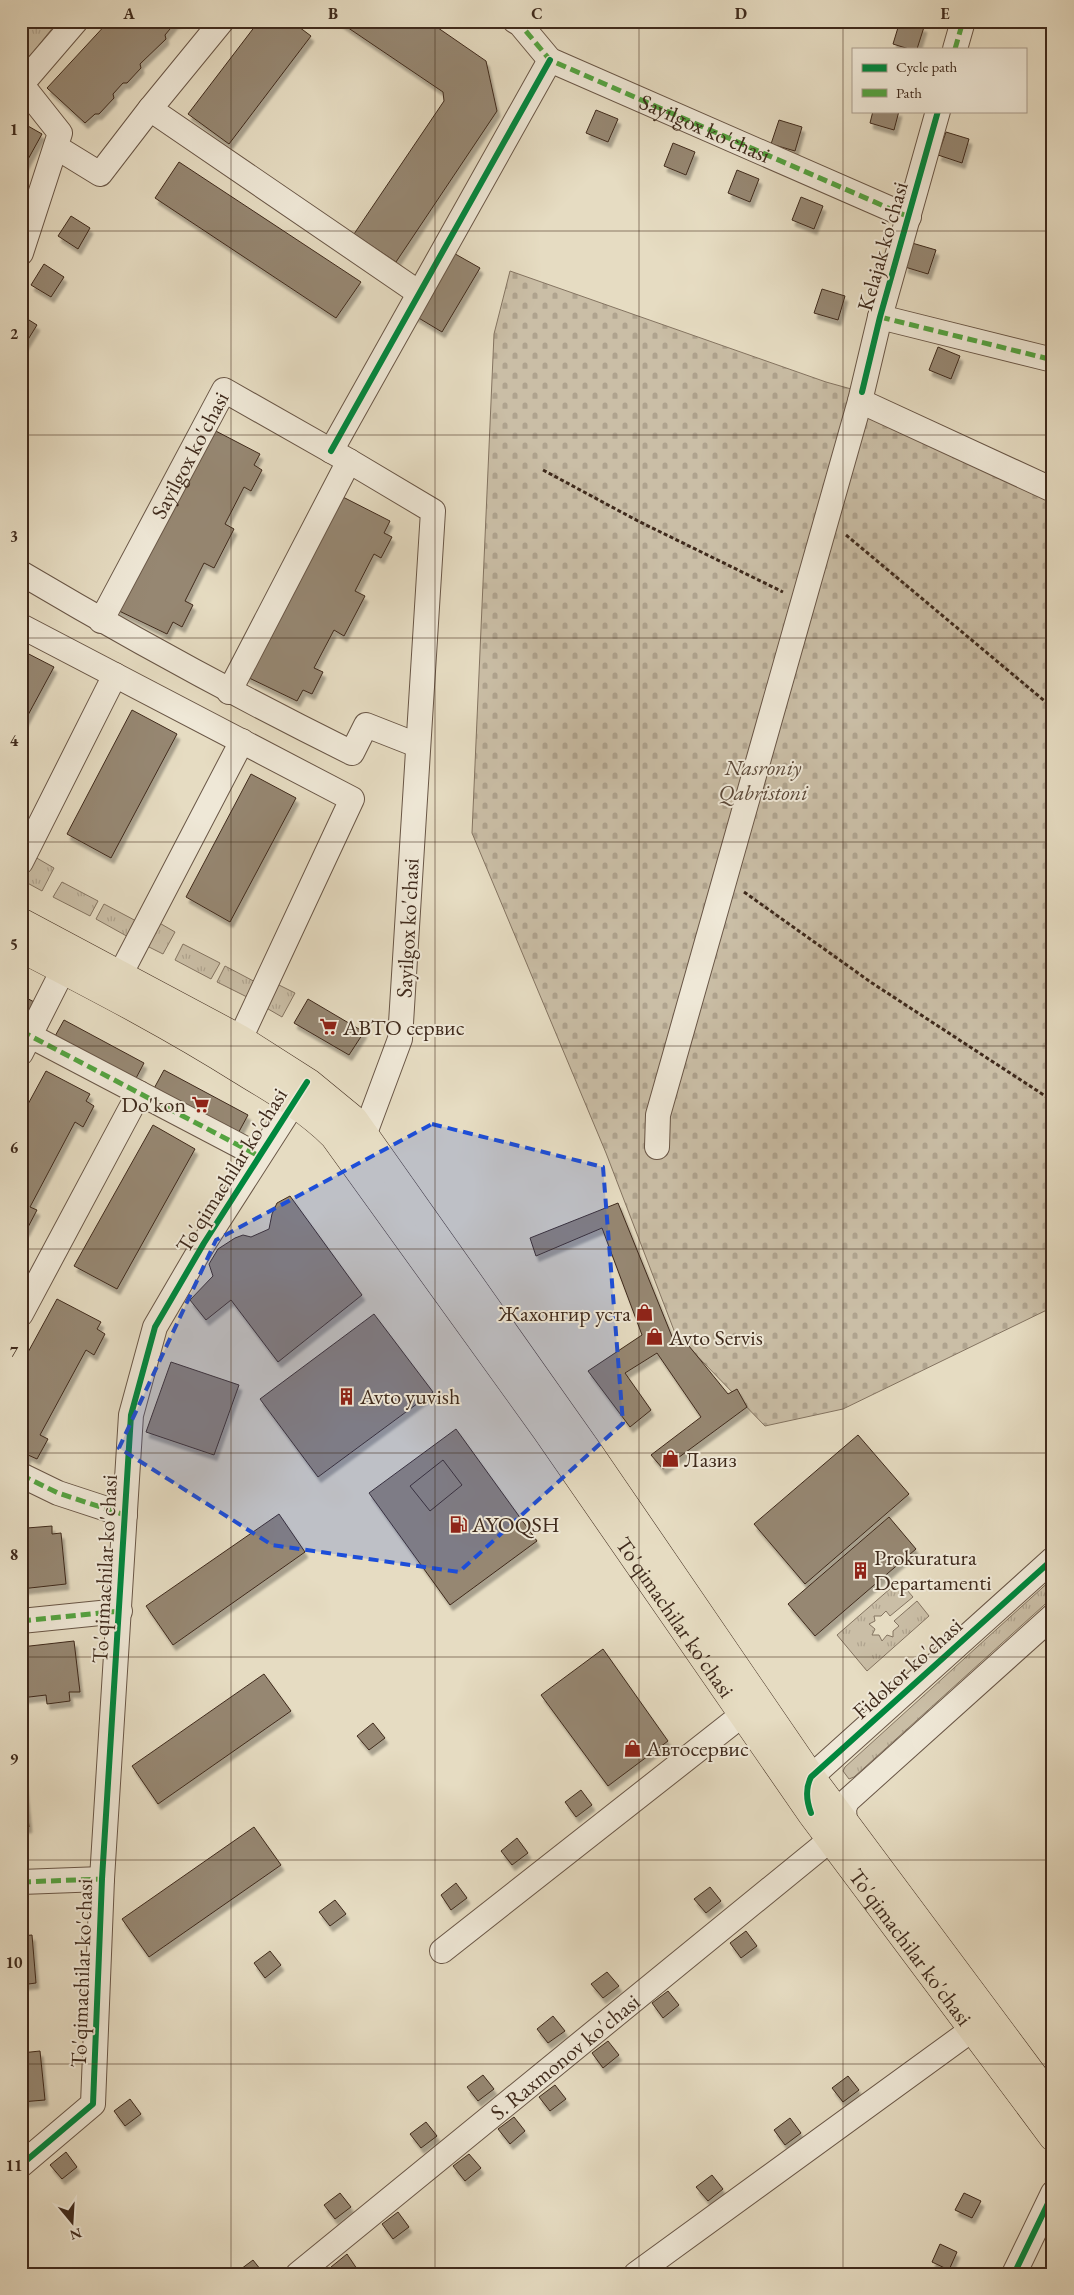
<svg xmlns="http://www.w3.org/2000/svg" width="1074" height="2295" font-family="'EB Garamond',serif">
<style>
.grass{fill:url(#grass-tufts);stroke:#847461}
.cemetery{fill:url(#cemetery-stones);stroke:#847461}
.building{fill:#968772;stroke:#3f2a1c;filter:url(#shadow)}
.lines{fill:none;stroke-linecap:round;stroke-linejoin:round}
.minor-casing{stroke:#695646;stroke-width:26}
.major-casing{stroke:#3f2a1c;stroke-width:29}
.path{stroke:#3f2a1c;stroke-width:3;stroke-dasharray:4 2.5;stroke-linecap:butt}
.minor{stroke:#efe8d7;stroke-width:24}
.major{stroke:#e6dcc2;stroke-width:28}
.quiet{stroke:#54a441;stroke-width:5;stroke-dasharray:10 5;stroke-linecap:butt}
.cycleway-casing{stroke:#efe8d7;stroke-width:9}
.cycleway{stroke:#00873e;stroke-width:6}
.marked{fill:#1d4ed8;fill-opacity:0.2;stroke:#1d4ed8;stroke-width:4;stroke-dasharray:10 6;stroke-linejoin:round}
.grid{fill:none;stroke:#3f2a1c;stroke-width:1;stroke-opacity:0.55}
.labels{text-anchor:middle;stroke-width:4;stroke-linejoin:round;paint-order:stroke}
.street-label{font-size:22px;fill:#3f2a1c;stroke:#efe8d7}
.park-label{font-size:22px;font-style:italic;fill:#5b4838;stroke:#efe8d7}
.poi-label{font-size:22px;fill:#3f2a1c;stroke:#efe8d7;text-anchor:start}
.neatline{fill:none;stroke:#3f2a1c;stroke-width:2}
.grid-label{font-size:16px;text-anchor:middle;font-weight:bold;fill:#3f2a1c}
</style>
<defs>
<pattern id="grass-tufts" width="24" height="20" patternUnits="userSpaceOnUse" patternTransform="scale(1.25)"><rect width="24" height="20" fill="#cabea6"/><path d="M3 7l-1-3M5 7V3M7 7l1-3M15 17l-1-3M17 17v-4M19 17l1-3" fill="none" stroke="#afa38e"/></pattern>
<pattern id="cemetery-stones" width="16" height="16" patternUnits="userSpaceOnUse" patternTransform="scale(1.25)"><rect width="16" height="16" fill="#cabea6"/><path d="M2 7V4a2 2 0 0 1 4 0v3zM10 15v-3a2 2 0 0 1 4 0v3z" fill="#afa38e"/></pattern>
<filter id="shadow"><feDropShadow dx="3" dy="5.5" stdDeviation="1" flood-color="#0004"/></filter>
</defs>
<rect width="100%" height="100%" fill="#e6dcc2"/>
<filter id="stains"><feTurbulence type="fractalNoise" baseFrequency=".004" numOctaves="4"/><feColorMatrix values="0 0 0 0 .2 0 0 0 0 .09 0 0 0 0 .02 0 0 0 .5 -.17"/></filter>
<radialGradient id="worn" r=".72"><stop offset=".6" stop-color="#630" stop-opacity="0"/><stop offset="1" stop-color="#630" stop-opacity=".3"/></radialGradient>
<g class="grass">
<polygon points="21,21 58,21 23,65 21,64"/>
<polygon points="35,857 54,868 42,891 22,880"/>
<polygon points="62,882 98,901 90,916 53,897"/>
<polygon points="104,904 140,923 132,939 96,919"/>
<polygon points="156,921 175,932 163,954 143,944"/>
<polygon points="183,944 220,963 211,979 175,960"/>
<polygon points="225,966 261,985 253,1000 217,982"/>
<polygon points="275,983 295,993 282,1017 263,1006"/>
<polygon points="1053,1578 1053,1597 854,1777 849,1779 843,1771 845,1767"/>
<polygon points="899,1581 913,1597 890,1616 886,1611 881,1616 874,1616 875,1621 869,1624 875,1629 872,1635 879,1635 882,1641 887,1635 893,1637 893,1631 899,1626 894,1621 917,1601 929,1616 867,1671 837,1635"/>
</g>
<polygon class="cemetery" points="510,271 826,382 862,392 911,412 1053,477 1053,1307 843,1409 765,1426 675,1333 606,1153 472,833 494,334"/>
<g class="building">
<polygon points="109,21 182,21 175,23 165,35 166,39 140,64 141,68 127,83 123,83 113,94 114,98 99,114 95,114 85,123 47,88"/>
<polygon points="259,21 291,21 311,36 229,144 188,114"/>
<polygon points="338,21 428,21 486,61 497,111 396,262 354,234 444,101 443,92"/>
<polygon points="900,21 924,27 917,49 909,49 893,44"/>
<polygon points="596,110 618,119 608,142 586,133"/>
<polygon points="873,111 899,111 894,130 870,123"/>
<polygon points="779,120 802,127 795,151 771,144"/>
<polygon points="21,122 42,134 21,172"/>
<polygon points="946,132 969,139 962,163 938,155"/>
<polygon points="673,143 695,152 686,175 664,166"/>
<polygon points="179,162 361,282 336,318 155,198"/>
<polygon points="737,170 759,179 750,202 728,193"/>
<polygon points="801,197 823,206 814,229 792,220"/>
<polygon points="71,216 90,228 78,249 58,236"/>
<polygon points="912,243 936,250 928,274 905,267"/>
<polygon points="450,251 480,268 442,332 412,314"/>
<polygon points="44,264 64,277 51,297 31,285"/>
<polygon points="822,289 845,296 838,320 814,313"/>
<polygon points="21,315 37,325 24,346 21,344"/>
<polygon points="938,347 960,356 951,379 929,370"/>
<polygon points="1053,399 1053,414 1047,411"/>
<polygon points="210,428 260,454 254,465 262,470 251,491 244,487 225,524 234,529 214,568 204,563 185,601 193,605 182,627 173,622 167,634 115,609"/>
<polygon points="339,495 390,521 384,533 392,537 381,558 374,554 355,591 365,596 344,636 334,630 314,668 323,672 312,694 303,690 297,701 245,676"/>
<polygon points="21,650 54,667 21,728"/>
<polygon points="132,710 177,734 111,858 67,834"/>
<polygon points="251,774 296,798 230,922 186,897"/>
<polygon points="21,995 36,1003 24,1023 21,1021"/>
<polygon points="308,999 364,1032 349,1055 294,1023"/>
<polygon points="64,1020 144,1063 134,1082 54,1038"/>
<polygon points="164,1070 248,1115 235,1139 151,1094"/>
<polygon points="46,1071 90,1094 86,1101 94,1106 83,1127 75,1122 30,1207 37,1210 26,1231 21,1229 21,1117"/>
<polygon points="153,1125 195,1149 117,1289 74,1266"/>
<polygon points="290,1196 362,1295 278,1362 231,1300 206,1320 190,1300 213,1276 209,1264 218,1249 235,1238 243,1235 251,1237 269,1229 272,1214 277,1203"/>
<polygon points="618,1203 673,1339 680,1335 728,1394 737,1389 747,1407 663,1469 651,1455 701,1417 657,1353 625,1373 651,1410 630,1427 588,1371 642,1335 602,1228 536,1256 530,1238"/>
<polygon points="57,1299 101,1322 97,1329 105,1334 94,1355 86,1350 40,1435 48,1439 37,1459 28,1455 25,1462 21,1460 21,1365"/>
<polygon points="374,1314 433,1392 318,1477 260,1399"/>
<polygon points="171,1362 239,1385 214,1455 146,1432"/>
<polygon points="456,1429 537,1541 450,1605 369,1493"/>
<polygon points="858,1435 909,1494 805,1584 754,1524"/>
<polygon points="443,1460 462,1485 430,1511 410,1486"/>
<polygon points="279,1514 305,1552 173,1645 146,1606"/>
<polygon points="889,1517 916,1549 815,1636 788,1604"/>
<polygon points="52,1526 52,1534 61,1533 66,1584 21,1589 21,1536 28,1536 27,1528"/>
<polygon points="74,1641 80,1692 69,1692 70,1701 47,1704 46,1695 21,1698 21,1647"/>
<polygon points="603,1649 668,1741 608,1786 541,1695"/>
<polygon points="264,1674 291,1711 158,1804 132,1766"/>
<polygon points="373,1723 385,1738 369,1750 357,1736"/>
<polygon points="24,1780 29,1827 21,1828 21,1781"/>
<polygon points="581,1790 592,1805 576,1817 565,1802"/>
<polygon points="254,1827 281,1865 149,1957 122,1919"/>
<polygon points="517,1838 528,1853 512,1865 501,1851"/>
<polygon points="456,1883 467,1898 451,1910 441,1895"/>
<polygon points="710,1887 721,1901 706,1913 694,1899"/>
<polygon points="335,1900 346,1914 330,1926 319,1912"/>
<polygon points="746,1931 757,1946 741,1958 730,1943"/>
<polygon points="32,1935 36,1983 21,1985 21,1936"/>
<polygon points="270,1951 281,1965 265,1978 254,1963"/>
<polygon points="607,1972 619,1986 603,1998 591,1984"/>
<polygon points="668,1991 679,2005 663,2018 652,2003"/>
<polygon points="553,2016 565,2031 548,2043 537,2029"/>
<polygon points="608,2041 619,2055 603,2068 592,2053"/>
<polygon points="40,2051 45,2100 21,2102 21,2053"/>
<polygon points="483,2075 494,2089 478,2101 467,2087"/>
<polygon points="848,2076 859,2090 843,2102 832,2088"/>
<polygon points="555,2085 566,2099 550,2111 539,2097"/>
<polygon points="130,2099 141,2114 125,2126 114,2111"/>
<polygon points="514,2117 525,2131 510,2144 498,2129"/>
<polygon points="790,2118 801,2133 785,2145 774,2130"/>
<polygon points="426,2122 437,2136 421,2148 410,2134"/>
<polygon points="66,2152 77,2167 62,2179 50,2165"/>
<polygon points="469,2154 481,2168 465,2181 453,2166"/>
<polygon points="712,2175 723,2189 708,2201 696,2187"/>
<polygon points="340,2193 351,2207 335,2219 324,2205"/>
<polygon points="964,2193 981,2201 972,2218 955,2210"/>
<polygon points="398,2212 409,2227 393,2239 382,2224"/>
<polygon points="940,2244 957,2252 949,2270 932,2262"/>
<polygon points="347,2254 357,2269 351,2274 336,2274 331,2267"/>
<polygon points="253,2260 264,2274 239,2274 237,2272"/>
</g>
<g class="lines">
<defs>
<g id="minor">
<polyline points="222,21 150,109 419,293"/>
<path id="s1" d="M515,21L520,24L550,60L909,217"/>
<polyline points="955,49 963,21"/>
<polyline points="21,85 76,21"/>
<polyline points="56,147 100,174 150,109"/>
<polyline points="21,253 60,133 22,85"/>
<polyline points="880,317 1053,360"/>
<polyline points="860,401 1053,490"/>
<polyline points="331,451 550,60"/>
<path d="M21,573C129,637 239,697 352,753L366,725L417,745"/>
<path id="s2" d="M101,621L224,390L349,461L433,511L400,1039L365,1133"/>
<polyline points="21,626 352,799 240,1039"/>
<polyline points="229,692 349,461"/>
<polyline points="21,862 115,675"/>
<polyline points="120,975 242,741"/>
<polyline points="21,1031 259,1156"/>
<polyline points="21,1053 63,970"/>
<polyline points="657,1147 658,1115 860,401 880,317 938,111"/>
<polyline points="21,1314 139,1093"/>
<polyline points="21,1475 58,1493 125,1515"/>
<polyline points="21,1621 120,1611"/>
<polyline points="806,1794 807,1784 811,1777 1053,1559"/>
<polyline points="21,1882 102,1879"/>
<polyline points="442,1951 742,1715"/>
<polyline points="21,2165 93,2104 102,1879 131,1415 155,1327 204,1243 304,1087"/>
<path id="s3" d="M298,2274L830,1840L845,1822L844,1809L847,1801L1053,1616"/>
<polyline points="636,2274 988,2018"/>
<polyline points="1014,2274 1053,2193"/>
</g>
<g id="major">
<polyline points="21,922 240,1039 309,1083 354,1120 590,1454 811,1777 1053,2102"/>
<path id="s4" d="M21,948C96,987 170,1025 241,1070C274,1090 307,1109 334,1136L546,1430L811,1813L1053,2137"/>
</g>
</defs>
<use href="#minor" class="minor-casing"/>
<use href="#major" class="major-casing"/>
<g class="path">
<polyline points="543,470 638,521 783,592"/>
<polyline points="846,535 1053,708"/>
<polyline points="744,892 872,983 1053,1101"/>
</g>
<use href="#minor" class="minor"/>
<use href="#major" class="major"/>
<g class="quiet">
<polyline points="515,21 520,24 550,60 909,217"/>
<polyline points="955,49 963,21"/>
<polyline points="880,317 1053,360"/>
<polyline points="21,1031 259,1156"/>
<polyline points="21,1475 58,1493 125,1515"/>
<polyline points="21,1621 120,1611"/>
<polyline points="21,1882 102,1879"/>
</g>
<defs>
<g id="cycleway">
<polyline points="862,392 880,317 938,111"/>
<polyline points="331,451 550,60"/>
<path d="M811,1813C806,1800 805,1789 811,1777L1053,1559"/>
<polyline points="21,2165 93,2104 102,1879 131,1415 155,1327 204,1243 307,1082"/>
<polyline points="1014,2274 1053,2193"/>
</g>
</defs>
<use href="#cycleway" class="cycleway-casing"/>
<use href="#cycleway" class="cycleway"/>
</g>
<path class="marked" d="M432,1124L603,1167L623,1423L459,1572L272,1545L119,1448L216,1240Z"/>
<path class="grid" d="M231,21V2274M435,21V2274M639,21V2274M843,21V2274M21,231H1053M21,435H1053M21,638H1053M21,842H1053M21,1046H1053M21,1249H1053M21,1453H1053M21,1657H1053M21,1860H1053M21,2064H1053"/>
<defs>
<symbol id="supermarket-bare" viewBox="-9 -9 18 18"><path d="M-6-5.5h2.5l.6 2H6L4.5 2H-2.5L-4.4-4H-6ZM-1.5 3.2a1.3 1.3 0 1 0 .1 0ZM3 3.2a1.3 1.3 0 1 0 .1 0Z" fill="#8f2418" stroke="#efe8d7" stroke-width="2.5" paint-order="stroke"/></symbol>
<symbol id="shop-bare" viewBox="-9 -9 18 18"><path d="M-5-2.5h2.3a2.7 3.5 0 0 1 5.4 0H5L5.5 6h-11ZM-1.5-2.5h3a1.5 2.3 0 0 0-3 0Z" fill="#8f2418" stroke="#efe8d7" stroke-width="2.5" paint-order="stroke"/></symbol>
<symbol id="building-bare" viewBox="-9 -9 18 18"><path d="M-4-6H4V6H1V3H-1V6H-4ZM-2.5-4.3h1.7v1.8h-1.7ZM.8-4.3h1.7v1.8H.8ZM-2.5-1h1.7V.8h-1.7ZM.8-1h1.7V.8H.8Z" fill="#8f2418" stroke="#efe8d7" stroke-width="2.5" paint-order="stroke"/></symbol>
<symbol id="fuel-bare" viewBox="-9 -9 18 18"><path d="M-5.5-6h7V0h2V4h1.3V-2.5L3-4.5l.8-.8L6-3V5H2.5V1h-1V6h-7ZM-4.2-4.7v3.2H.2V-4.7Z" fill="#8f2418" stroke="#efe8d7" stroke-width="2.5" paint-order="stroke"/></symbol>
</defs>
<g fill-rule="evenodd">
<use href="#supermarket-bare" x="316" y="1014" width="25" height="25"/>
<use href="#supermarket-bare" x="188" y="1092" width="25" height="25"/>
<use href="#shop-bare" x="632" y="1300" width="25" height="25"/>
<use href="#shop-bare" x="642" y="1324" width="25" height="25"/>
<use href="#building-bare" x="334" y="1384" width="25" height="25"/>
<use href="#shop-bare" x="658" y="1446" width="25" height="25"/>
<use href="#fuel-bare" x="446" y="1512" width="25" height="25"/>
<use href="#building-bare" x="848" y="1558" width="25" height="25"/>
<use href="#shop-bare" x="620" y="1736" width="25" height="25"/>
</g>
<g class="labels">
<g class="street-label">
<text dy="8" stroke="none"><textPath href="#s1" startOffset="222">Sayilgox ko'chasi</textPath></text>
<text transform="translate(882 246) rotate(-74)" y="8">Kelajak ko'chasi</text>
<text dy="8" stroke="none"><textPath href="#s2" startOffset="188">Sayilgox ko'chasi</textPath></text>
<text transform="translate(407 928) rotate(-87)" y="8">Sayilgox ko'chasi</text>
<text transform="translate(231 1170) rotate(-58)" y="8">To'qimachilar ko'chasi</text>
<text transform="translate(104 1569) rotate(-87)" y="8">To'qimachilar ko'chasi</text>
<text dy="8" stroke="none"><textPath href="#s4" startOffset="956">To'qimachilar ko'chasi</textPath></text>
<text transform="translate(907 1668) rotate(-42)" y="8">Fidokor ko'chasi</text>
<text dy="8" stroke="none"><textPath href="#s4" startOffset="1361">To'qimachilar ko'chasi</textPath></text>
<text transform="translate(81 1973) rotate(-88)" y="8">To'qimachilar ko'chasi</text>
<text dy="8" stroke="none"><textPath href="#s3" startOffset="344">S. Raxmonov ko'chasi</textPath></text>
</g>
<g class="park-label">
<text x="763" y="775">Nasroniy<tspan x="763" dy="25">Qabristoni</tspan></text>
</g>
<g class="poi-label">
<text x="343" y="1035">АВТО сервис</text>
<text x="186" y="1112" text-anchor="end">Do'kon</text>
<text x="631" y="1321" text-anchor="end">Жахонгир уста</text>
<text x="669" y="1345">Avto Servis</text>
<text x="360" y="1404">Avto yuvish</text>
<text x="684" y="1467">Лазиз</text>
<text x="472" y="1532">AYOQSH</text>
<text x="874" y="1565">Prokuratura<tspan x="874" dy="25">Departamenti</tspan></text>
<text x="646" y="1756">Автосервис</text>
</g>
</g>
<rect width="1074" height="2295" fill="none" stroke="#e6dcc2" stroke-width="55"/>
<rect x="852" y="48" width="175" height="65" fill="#efe8d7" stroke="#a99c8c"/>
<rect x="862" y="64" width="25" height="8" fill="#00873e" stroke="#a99c8c"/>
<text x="896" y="72" font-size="15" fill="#3f2a1c">Cycle path</text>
<rect x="862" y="89" width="25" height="8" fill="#54a441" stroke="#a99c8c"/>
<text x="896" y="98" font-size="15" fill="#3f2a1c">Path</text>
<g transform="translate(72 2222) rotate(162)" stroke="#efe8d7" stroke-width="4" paint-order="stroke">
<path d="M0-4L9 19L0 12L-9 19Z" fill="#3f2a1c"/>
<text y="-8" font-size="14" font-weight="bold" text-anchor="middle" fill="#3f2a1c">N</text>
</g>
<rect x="28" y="28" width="1018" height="2240" class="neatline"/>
<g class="grid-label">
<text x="129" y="19">A</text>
<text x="333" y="19">B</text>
<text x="537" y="19">C</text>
<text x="741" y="19">D</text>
<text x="945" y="19">E</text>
<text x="14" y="135">1</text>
<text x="14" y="339">2</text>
<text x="14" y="542">3</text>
<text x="14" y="746">4</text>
<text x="14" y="950">5</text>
<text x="14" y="1153">6</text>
<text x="14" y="1357">7</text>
<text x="14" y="1560">8</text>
<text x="14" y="1764">9</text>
<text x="14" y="1968">10</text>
<text x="14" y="2171">11</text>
</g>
<rect width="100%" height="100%" filter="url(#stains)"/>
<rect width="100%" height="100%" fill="url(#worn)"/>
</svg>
